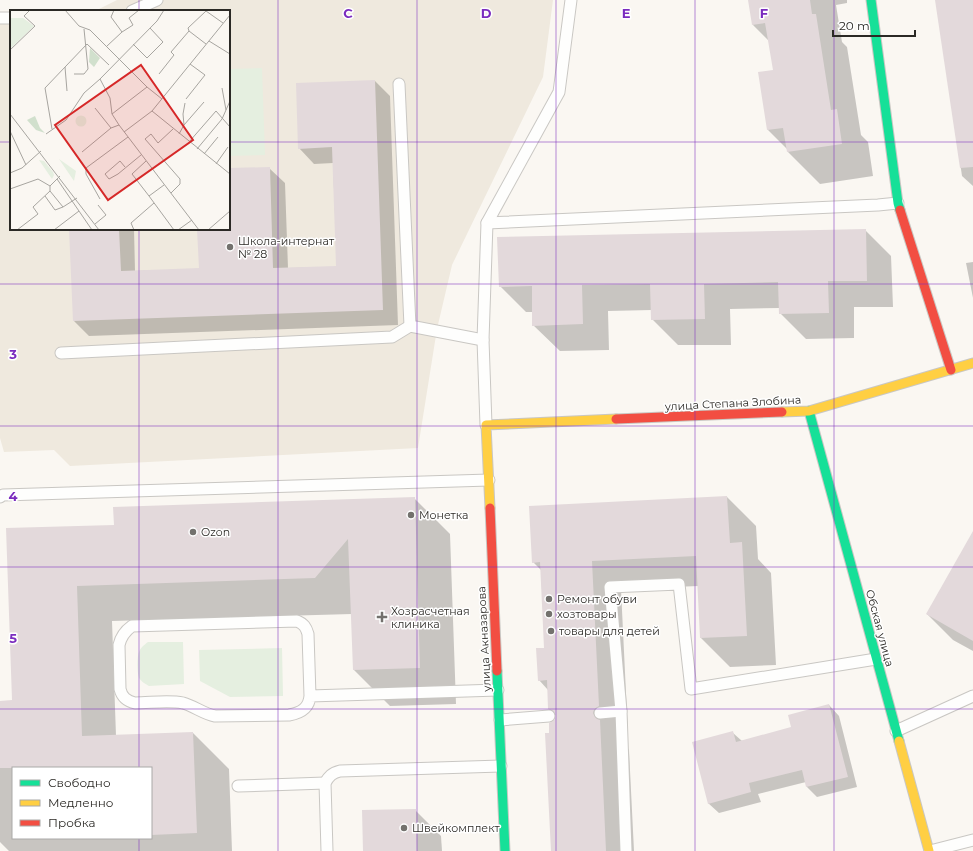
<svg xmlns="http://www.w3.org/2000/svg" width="973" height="851" font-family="Montserrat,sans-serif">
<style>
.built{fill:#efe9de}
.green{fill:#e5efe0}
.shadow{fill:#0003;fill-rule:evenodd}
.building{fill:#e3d9db}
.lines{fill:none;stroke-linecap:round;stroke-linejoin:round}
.lane-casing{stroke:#c9c7c3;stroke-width:13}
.fast-casing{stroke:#c9c7c3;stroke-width:11}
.slow-casing{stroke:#c9c7c3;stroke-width:11}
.jam-casing{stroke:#c9c7c3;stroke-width:11}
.lane{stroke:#fefefd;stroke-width:11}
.fast{stroke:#16e098;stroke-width:9}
.slow{stroke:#ffcf43;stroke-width:9}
.jam{stroke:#f24e42;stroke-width:9}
.grid{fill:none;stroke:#7b2cbf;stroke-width:1;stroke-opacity:0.55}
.poi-dot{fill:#73716d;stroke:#fff;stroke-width:1.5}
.labels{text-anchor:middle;stroke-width:3;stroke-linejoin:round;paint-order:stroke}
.poi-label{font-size:11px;fill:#2b2925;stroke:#fff;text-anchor:start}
.street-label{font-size:11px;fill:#2b2925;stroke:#fff}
.inset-road{fill:none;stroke:#a7a5a0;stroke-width:1}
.view{fill:#d62828;fill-opacity:0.15;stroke:#d62828;stroke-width:2}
.inset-edge{fill:none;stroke:#2b2925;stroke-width:2}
.grid-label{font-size:13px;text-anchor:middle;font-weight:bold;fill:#7b2cbf;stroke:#fff;stroke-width:3;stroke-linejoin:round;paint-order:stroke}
</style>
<rect width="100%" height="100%" fill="#faf7f2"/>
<polygon class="built" points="117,0 553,0 543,77 452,265 437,329 418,448 70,466 54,450 4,452 0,438 0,17 11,17 11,229 229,229 229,11 95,11"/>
<g class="green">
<polygon points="262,68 265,155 229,156 229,69"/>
<path d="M148,642H183L184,684L149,686C145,684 141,681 139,678C137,673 137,656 139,652C141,647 144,645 148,642Z"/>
<polygon points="282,648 283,696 230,697 200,681 199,650"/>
</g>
<g class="shadow">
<polygon points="749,0 847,0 847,3 836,5 842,42 847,47 861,135 868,142 873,176 820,184 788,152 787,149 768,130 774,71 769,41 753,25"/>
<polygon points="936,0 973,0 973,186 962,176"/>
<polygon points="375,81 390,96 398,325 89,336 74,321 70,229 134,229 135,271 200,269 198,229 229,229 229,169 269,168 285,183 288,268 337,267 333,163 314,164 299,148"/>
<polygon points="865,230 891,256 893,307 854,307 854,338 806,339 780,313 780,308 730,309 731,345 678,345 652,319 652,310 608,311 609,350 560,351 533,325 533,312 526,312 500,286"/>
<polygon points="973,262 973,298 966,263"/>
<polygon points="727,497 756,526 758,559 771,573 776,665 730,667 701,638 699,586 621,589 628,735 625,736 622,743 629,750 634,851 552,851 550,734 554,722 557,716 549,709 548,690 539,680 545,649 541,570 533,562"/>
<path d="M414,498L450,534L456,704L390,706L354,670L352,614L112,621L116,736L193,733L229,769L232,851H9L0,842V702L13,701L7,529L115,526ZM13,768H151V838H13Z"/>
<polygon points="973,533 973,651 953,640 927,614"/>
<polygon points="829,705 839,716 857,787 817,797 807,787 806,782 758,794 761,802 719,813 708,803 733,733 742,741 792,728"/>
<polygon points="415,810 441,836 442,851 364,851"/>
</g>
<g class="building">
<polygon points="748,0 810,0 812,14 816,14 831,110 837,109 842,144 787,152 783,128 767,130 758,72 773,70 765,23 752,25"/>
<polygon points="935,0 973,0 973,167 960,168"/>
<polygon points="375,80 383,310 73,321 69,229 119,229 121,271 199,268 197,229 229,229 229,168 270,167 273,268 336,266 332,147 298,149 296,83"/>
<polygon points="866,229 867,281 828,281 829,313 779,314 778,282 704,284 705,319 651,320 650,284 582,285 583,324 532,326 532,286 499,287 497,237"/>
<polygon points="727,496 730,543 742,542 747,636 700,638 696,556 592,561 599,706 596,708 594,710 593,713 595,717 597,719 600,720 606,851 551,851 545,733 549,733 549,723 553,721 555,719 556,716 554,712 552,710 548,709 547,680 538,681 536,648 544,648 540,562 532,563 529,506"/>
<polygon points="415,497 420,668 353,670 348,539 315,578 77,586 82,736 193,732 197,833 151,835 151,768 0,768 0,701 12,700 6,528 114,525 113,507"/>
<polygon points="973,531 973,641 926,614"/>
<polygon points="829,704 848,777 806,787 802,770 749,783 751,792 708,804 692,742 733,731 736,742 791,727 788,715"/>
<polygon points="416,809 417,851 363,851 362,810"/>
</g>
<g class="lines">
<defs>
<g id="lane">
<polyline points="132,11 157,0"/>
<polyline points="0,18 11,18"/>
<polyline points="399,84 410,326 483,340"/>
<polyline points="487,223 878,205 898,203"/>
<polyline points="61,353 392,337 410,326"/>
<polyline points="486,425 483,340 487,223 559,92 571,0"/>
<polyline points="0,497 3,495 489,480"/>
<path d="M310,696L308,634C306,627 304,624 297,621L132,626C125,631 121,636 119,645L120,689C122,697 126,701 135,703C150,703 168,700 183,703C194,706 204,714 215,716L289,715C301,713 309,708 310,696L498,690"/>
<polyline points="600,713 621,711"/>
<polyline points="500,720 549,716"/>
<polyline points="896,731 973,696"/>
<polyline points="238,786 325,783"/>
<path d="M327,851L325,783C329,776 332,773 340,771L501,766"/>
<polyline points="626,851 621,711 610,587 679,584 691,689 876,659"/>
<polyline points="930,851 973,840"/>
</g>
<g id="fast">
<polyline points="871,0 898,203 900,210"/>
<polyline points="809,411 899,741"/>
<polyline points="497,671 505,851"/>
</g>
<g id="slow">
<polyline points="782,412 809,411 973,363"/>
<polyline points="490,508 486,425 616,419"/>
<polyline points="899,741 929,851"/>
</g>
<g id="jam">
<polyline points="900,210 951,370"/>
<polyline points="616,419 782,412"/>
<polyline points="490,508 497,671"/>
</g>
</defs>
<use href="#lane" class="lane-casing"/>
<use href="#fast" class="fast-casing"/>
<use href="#slow" class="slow-casing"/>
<use href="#jam" class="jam-casing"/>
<use href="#lane" class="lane"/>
<use href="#fast" class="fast"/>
<use href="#slow" class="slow"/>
<use href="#jam" class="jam"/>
</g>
<path class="grid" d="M139,0V11M278,0V851M417,0V851M556,0V851M695,0V851M834,0V851M0,142H11M229,142H973M139,229V768M0,284H973M0,426H973M0,567H973M0,709H973M139,838V851"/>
<g class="poi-dot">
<circle cx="230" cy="247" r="4"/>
<circle cx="411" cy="515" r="4"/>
<circle cx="193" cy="532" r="4"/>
<circle cx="549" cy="599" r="4"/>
<circle cx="549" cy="614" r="4"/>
<path d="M380 611h4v4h4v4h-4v4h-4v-4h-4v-4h4z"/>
<circle cx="551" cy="631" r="4"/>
<circle cx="404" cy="828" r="4"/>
</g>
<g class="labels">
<g class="poi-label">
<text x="238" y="245">Школа-интернат<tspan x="238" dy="13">№ 28</tspan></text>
<text x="419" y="519">Монетка</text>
<text x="201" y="536">Ozon</text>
<text x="557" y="603">Ремонт обуви</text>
<text x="391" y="615">Хозрасчетная<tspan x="391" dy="13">клиника</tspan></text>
<text x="557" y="618">хозтовары</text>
<text x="559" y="635">товары для детей</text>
<text x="412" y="832">Швейкомплект</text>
</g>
<g class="street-label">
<text transform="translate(733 403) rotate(-3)" y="4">улица Степана Злобина</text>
<text transform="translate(880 628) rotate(75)" y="4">Обская улица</text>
<text transform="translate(484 639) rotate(-93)" y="4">улица Акназарова</text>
</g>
</g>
<g transform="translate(10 10)">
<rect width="220" height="220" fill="#faf7f2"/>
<path d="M0,8H13L24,16L0,39ZM65.5 111a5.5 5.5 0 1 1 11 0a5.5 5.5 0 1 1-11 0ZM49,149L66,161L64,171ZM29,150L34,151L43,162L44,165L42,169Z" fill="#e5efe0"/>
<path d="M80,38L90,48L84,57L79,52ZM25,106L30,118L35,123L26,120L17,110Z" fill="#d1e0cd"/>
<path class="inset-road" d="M55,0L69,16L80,20L137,77L152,89M154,0L147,11L90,69L100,88L102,104L109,115L189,220M179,21L178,18L196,1L213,13M112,22L123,15L119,8L129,0M199,31L220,44M123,34L137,48L153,32L140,18M97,36L112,22L101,7L104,0M0,40L25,16L14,6L19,1M55,57L57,81M64,64H74L78,59L74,19M149,64L164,45L161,42L179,21L196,34M212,78L216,100M176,89L195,65L180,54M85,98L101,118L109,115M142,101L220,164M0,104L89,220M102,104L137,77M174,115L194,92M42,119L35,78L77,34L99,55M0,121L16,155M114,122L142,101L220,5M36,124L56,110L74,83L90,69M169,124L174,115L173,104L175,93M179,132L206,101L220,117M187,139L212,109L220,91M72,142L101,118M194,144L208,127M136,151L122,164L139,186M206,154L218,137M115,157L110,151L95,164L99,169L108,164L131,145M0,163L12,158L31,141M47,169L82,220M154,175L139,186L164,220M0,179L28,169L40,176M40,181L53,197L67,188M161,183L170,174V169L135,129L141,124L148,133L163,119M35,186L45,200L53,197M90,189L76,164V158L118,127M85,214L96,205L88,195M7,220L28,204L23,197L40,181V176L50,166M44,220L69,201M124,220L121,213L144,193M168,220L182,210M198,220L220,201"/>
<path class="view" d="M131,55L183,130L98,190L45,115Z"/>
<rect width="220" height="220" class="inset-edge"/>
</g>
<g class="grid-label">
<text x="348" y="18">C</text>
<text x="486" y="18">D</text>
<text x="626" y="18">E</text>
<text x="764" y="18">F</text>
<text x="13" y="359">3</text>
<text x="13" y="501">4</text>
<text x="13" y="643">5</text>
</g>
<rect x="12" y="767" width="140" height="72" fill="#ffffff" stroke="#aaa9a8"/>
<rect x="20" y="780" width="20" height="6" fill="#16e098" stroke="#aaa9a8"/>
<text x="48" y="787" font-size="12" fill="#2b2925">Свободно</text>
<rect x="20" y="800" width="20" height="6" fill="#ffcf43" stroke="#aaa9a8"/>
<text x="48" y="807" font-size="12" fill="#2b2925">Медленно</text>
<rect x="20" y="820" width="20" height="6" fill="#f24e42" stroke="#aaa9a8"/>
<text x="48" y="827" font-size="12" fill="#2b2925">Пробка</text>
<path d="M833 30v6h82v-6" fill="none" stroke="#2b2925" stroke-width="2"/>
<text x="839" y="30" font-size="12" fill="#2b2925" stroke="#ffffff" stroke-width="3" paint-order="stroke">20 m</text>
</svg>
